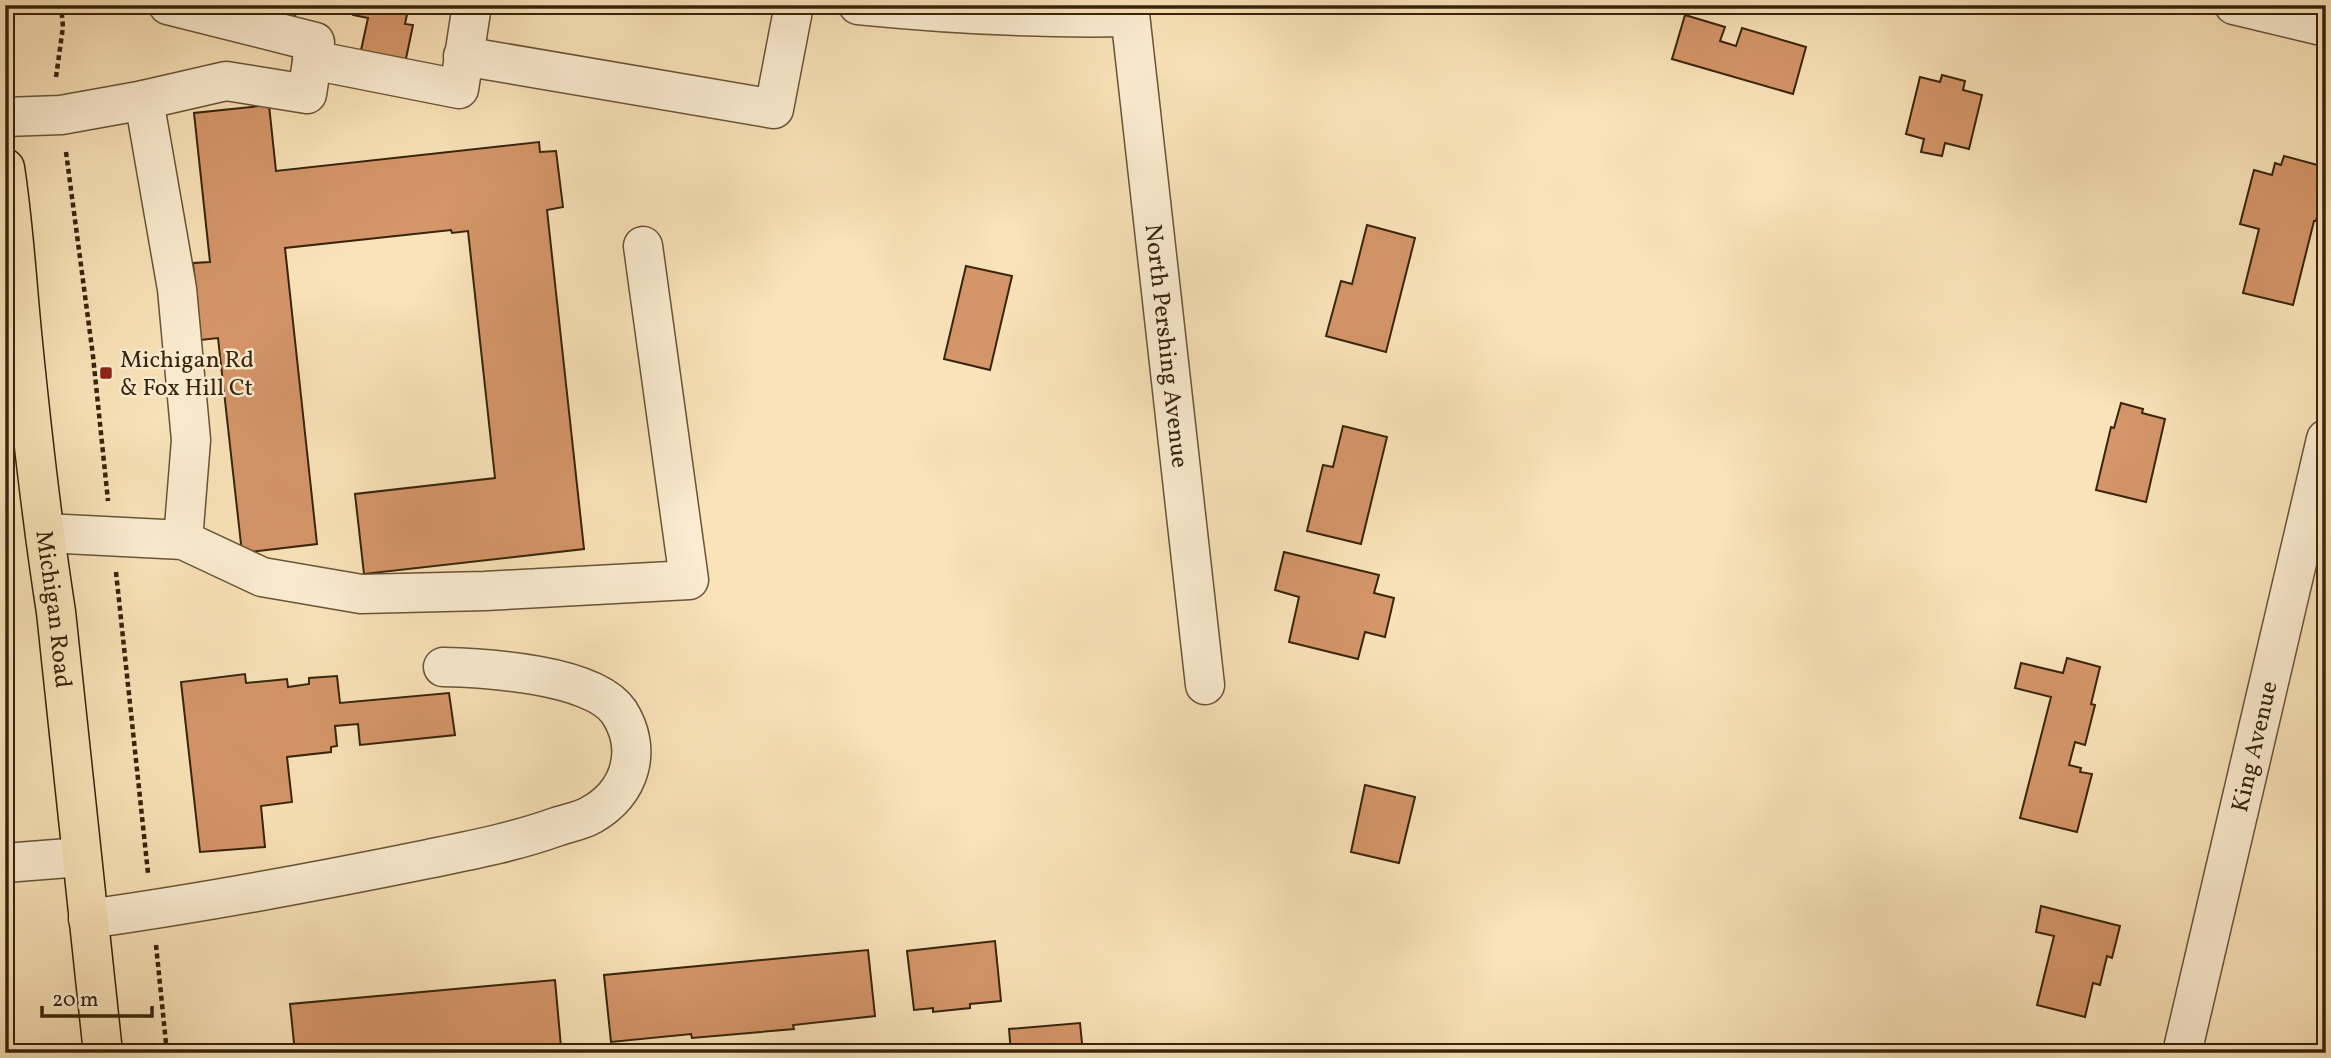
<svg xmlns="http://www.w3.org/2000/svg" width="2331" height="1058" font-family="Vollkorn,serif">
<style>
.building{fill:#d59669;stroke:#37240c;stroke-width:2}
.lines{fill:none;stroke-linecap:round;stroke-linejoin:round}
.minor-casing{stroke:#685437;stroke-width:41}
.major-casing{stroke:#37240c;stroke-width:41}
.path{stroke:#37240c;stroke-width:4.5;stroke-dasharray:5 3.5;stroke-linecap:butt}
.minor{stroke:#fcedd2;stroke-width:38}
.major{stroke:#fae3b9;stroke-width:38}
.poi-dot{fill:#8f2418;stroke:#fcedd2;stroke-width:2.5}
.labels{text-anchor:middle;stroke-width:5;stroke-linejoin:round;paint-order:stroke}
.street-label{font-size:24px;fill:#37240c;stroke:#fcedd2}
.poi-label{font-size:24px;fill:#37240c;stroke:#fcedd2;text-anchor:start}
</style>
<rect width="100%" height="100%" fill="#fae3b9"/>
<filter id="stains"><feTurbulence type="fractalNoise" baseFrequency=".00286" numOctaves="4"/><feColorMatrix values="0 0 0 0 .2 0 0 0 0 .09 0 0 0 0 .02 0 0 0 .5 -.17"/></filter>
<radialGradient id="worn" r=".72"><stop offset=".6" stop-color="#630" stop-opacity="0"/><stop offset="1" stop-color="#630" stop-opacity=".3"/></radialGradient>
<g class="building">
<polygon points="260,5 298,5 294,20 259,11"/>
<polygon points="355,5 409,5 405,24 413,25 403,73 358,64 368,18 353,15"/>
<polygon points="1685,15 1725,27 1720,41 1736,46 1742,28 1806,47 1793,94 1672,59"/>
<polygon points="1942,75 1965,81 1963,90 1982,95 1969,149 1945,143 1942,156 1921,152 1924,139 1906,134 1920,77 1940,82"/>
<polygon points="269,105 276,171 539,142 540,152 556,151 563,207 547,210 584,549 364,574 355,494 495,478 468,231 452,233 451,230 285,248 317,544 242,553 218,338 201,340 193,263 210,262 194,113"/>
<polygon points="2284,156 2325,167 2322,185 2326,186 2326,210 2319,208 2316,221 2314,221 2293,305 2243,293 2259,229 2240,224 2254,170 2272,175 2275,163 2281,165"/>
<polygon points="1367,225 1415,238 1386,352 1326,336 1341,281 1352,284"/>
<polygon points="966,266 1012,276 990,370 944,359"/>
<polygon points="2121,403 2143,409 2142,413 2165,419 2146,502 2096,490 2111,427 2114,428"/>
<polygon points="1343,426 1387,437 1361,544 1307,531 1323,465 1333,467"/>
<polygon points="1284,552 1379,575 1374,593 1394,598 1385,637 1365,632 1358,659 1289,642 1299,597 1275,590"/>
<polygon points="2067,658 2100,667 2091,704 2095,705 2085,745 2075,742 2069,765 2081,768 2080,772 2092,774 2077,832 2020,818 2051,697 2015,688 2021,663 2063,673"/>
<polygon points="245,674 246,683 287,679 288,687 309,684 309,678 337,676 340,703 449,693 455,735 360,745 358,724 335,726 337,746 331,747 331,752 287,757 292,802 261,806 265,847 200,852 181,682"/>
<polygon points="1365,785 1415,797 1399,863 1351,852"/>
<polygon points="2041,906 2120,926 2112,958 2107,956 2100,985 2093,983 2085,1017 2037,1005 2054,936 2036,932"/>
<polygon points="995,941 1001,1001 970,1004 970,1008 933,1012 933,1008 914,1010 907,951"/>
<polygon points="868,950 875,1016 793,1025 794,1029 692,1038 691,1034 611,1042 604,975"/>
<polygon points="555,980 561,1047 499,1053 295,1053 290,1004"/>
<polygon points="1080,1023 1083,1053 1011,1053 1009,1029"/>
</g>
<g class="lines">
<defs>
<g id="minor">
<path d="M858,5C949,14 1039,19 1130,17"/>
<path id="s1" d="M1129,5L1205,685"/>
<polyline points="2234,5 2326,27"/>
<polyline points="463,56 774,109 794,5"/>
<polyline points="312,60 459,89 472,5"/>
<polyline points="144,100 177,289 191,440 183,540"/>
<polyline points="5,117 61,115 139,101 226,81 307,94 315,42 168,5"/>
<polyline points="45,533 183,540 262,577 361,594 485,591 689,580 643,246"/>
<polyline points="5,863 81,857"/>
<path d="M88,919C202,903 315,882 428,859C472,850 514,842 556,827C567,823 581,821 591,815C631,793 643,749 619,712C594,674 485,668 443,667"/>
<path id="s2" d="M2182,1053L2326,439"/>
</g>
<g id="major">
<path id="s3" d="M5,168C14,226 17,284 23,343C32,433 42,523 56,612L103,1053"/>
</g>
</defs>
<use href="#minor" class="minor-casing"/>
<use href="#major" class="major-casing"/>
<g class="path">
<polyline points="56,77 63,27 61,5"/>
<polyline points="66,152 93,356 108,501"/>
<polyline points="116,572 148,873"/>
<polyline points="156,945 167,1053"/>
</g>
<use href="#minor" class="minor"/>
<use href="#major" class="major"/>
</g>
<rect class="poi-dot" x="99" y="366" width="14" height="14" rx="3.5"/>
<g class="labels">
<g class="street-label">
<text dy="8" stroke="none"><textPath href="#s1" startOffset="343">North Pershing Avenue</textPath></text>
<text dy="8" stroke="none"><textPath href="#s3" startOffset="444">Michigan Road</textPath></text>
<text dy="8" stroke="none"><textPath href="#s2" startOffset="315">King Avenue</textPath></text>
</g>
<g class="poi-label">
<text x="120" y="367">Michigan Rd<tspan x="120" dy="28">&amp; Fox Hill Ct</tspan></text>
</g>
</g>
<rect width="2331" height="1058" fill="none" stroke="#fae3b9" stroke-width="28"/>
<rect x="7" y="7" width="2317" height="1044" fill="none" stroke="#37240c" stroke-width="3.5"/>
<rect x="14" y="14" width="2303" height="1030" fill="none" stroke="#37240c" stroke-width="2"/>
<path d="M42 1006v10h110v-10" fill="none" stroke="#37240c" stroke-width="3.5"/>
<text x="52" y="1006" font-size="21" fill="#37240c" stroke="#fcedd2" stroke-width="5" paint-order="stroke">20 m</text>
<rect width="100%" height="100%" filter="url(#stains)"/>
<rect width="100%" height="100%" fill="url(#worn)"/>
</svg>
